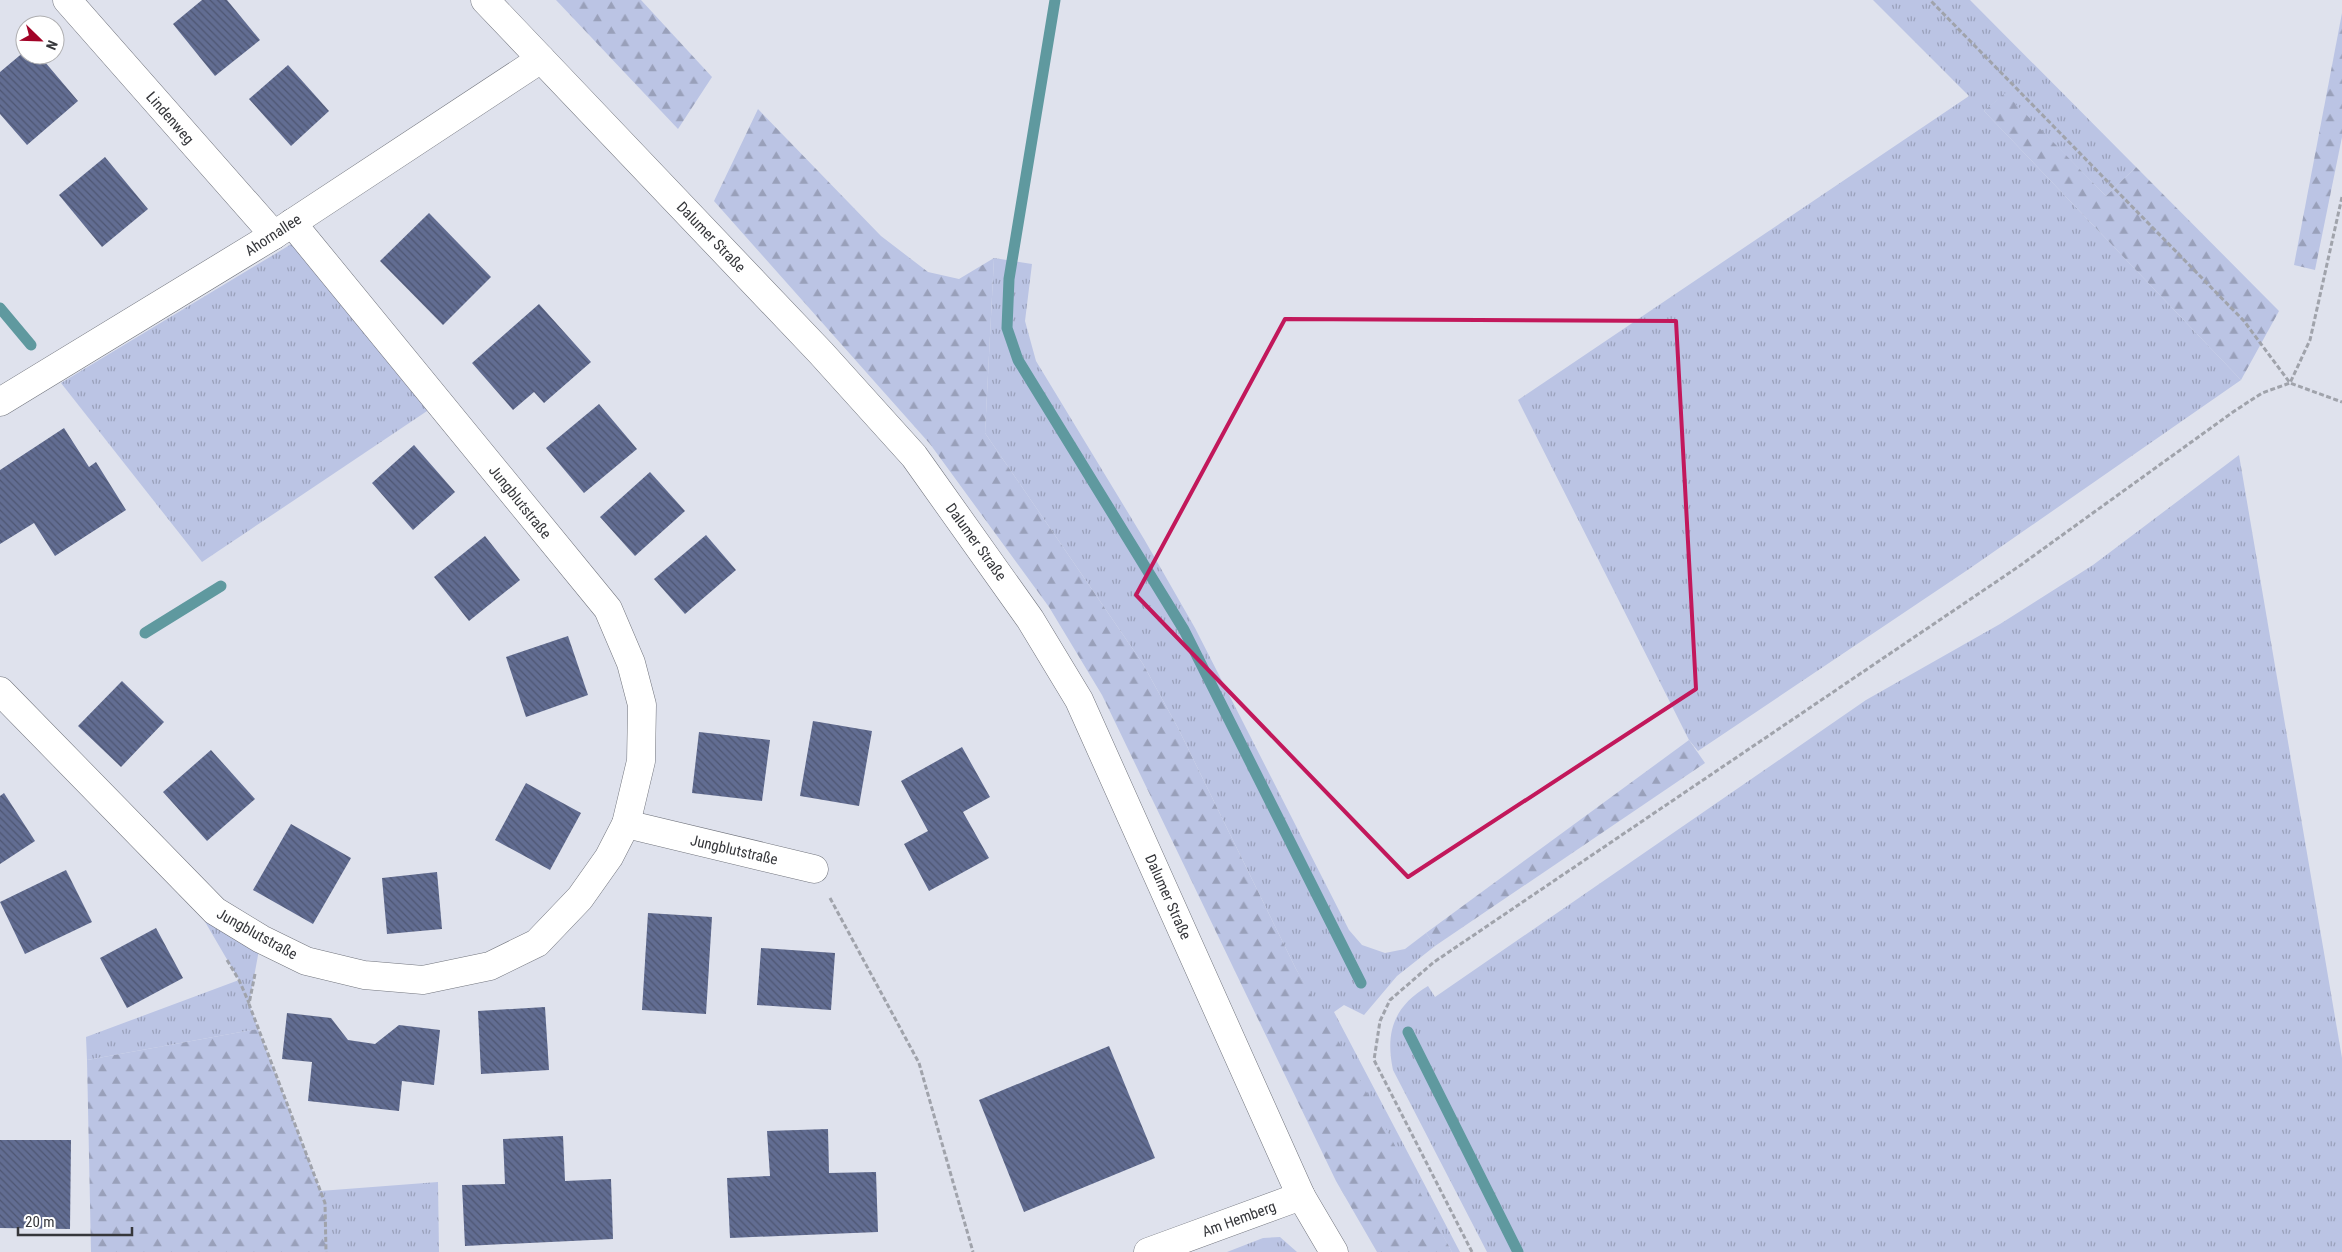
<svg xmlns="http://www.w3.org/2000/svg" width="2342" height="1252" font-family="'Roboto Condensed',sans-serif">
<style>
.grass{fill:url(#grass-tufts)}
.forest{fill:url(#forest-firs)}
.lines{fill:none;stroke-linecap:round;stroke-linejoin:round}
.stream{stroke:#5f999f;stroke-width:11}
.building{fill:url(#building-back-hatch)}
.minor-casing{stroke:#71747d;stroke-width:29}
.tertiary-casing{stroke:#71747d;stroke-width:29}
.path{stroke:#a0a3ab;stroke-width:3;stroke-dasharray:5 2.5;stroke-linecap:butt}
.minor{stroke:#fff;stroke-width:28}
.tertiary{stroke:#fff;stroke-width:28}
.marked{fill:none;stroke:#c2185b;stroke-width:4;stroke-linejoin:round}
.labels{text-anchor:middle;stroke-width:5;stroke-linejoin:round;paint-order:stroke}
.street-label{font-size:15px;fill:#36373b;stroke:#fff}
</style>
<defs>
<pattern id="grass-tufts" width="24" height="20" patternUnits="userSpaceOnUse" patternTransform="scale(1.25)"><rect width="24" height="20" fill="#bbc4e4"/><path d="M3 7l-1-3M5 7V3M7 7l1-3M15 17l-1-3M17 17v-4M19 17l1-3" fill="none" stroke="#99a0ba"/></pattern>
<pattern id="forest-firs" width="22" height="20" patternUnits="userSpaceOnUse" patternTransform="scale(1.25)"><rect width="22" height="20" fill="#bbc4e4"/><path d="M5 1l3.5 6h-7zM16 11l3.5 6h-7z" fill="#99a0ba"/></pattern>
<pattern id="building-back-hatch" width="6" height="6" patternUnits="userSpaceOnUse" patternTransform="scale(1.25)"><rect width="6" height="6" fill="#626d92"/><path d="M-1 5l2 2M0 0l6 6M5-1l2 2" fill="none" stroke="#4e5672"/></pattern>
</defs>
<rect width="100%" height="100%" fill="#dfe2ed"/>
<g class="grass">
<polygon points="1873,0 1970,0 2136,167 2106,196 2005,94 1984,111 2241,380 1969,569 1698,751 1689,740 1518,400 1969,96"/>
<polygon points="303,237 439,403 202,562 61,383"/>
<polygon points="994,258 1032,264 1025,321 1036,361 1144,539 1195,628 1349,930 1362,945 1385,953 1405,949 1426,933 1435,946 1397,976 1364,1015 1344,1005 1334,1012 1460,1252 1452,1252 1296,969 1178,728 1143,664 985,433"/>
<path d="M2239,455L2342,1058V1252H1487L1393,1070C1385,1032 1394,1006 1428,986L1435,997L1866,700L2000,624L2093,565Z"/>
<polygon points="176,872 261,939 249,1004 258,1029 87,1060 86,1037 239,980"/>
<polygon points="438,1182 439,1252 324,1252 320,1191"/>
<polygon points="1280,1237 1297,1252 1227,1252 1263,1238"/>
</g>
<g class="forest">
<polygon points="556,0 641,0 712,77 678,129"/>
<polygon points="2342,13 2342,137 2315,270 2294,265"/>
<polygon points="2005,93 2106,196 2136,167 2279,311 2241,380 1984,111"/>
<polygon points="758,109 881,236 928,272 959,279 994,258 985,433 1143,664 1178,728 1296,969 1347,1056 1452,1252 1377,1252 1336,1181 1102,695 1049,607 930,444 714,201"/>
<polygon points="1689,740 1705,763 1435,946 1426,933"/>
<polygon points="258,1029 325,1203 326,1252 91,1252 87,1060"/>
</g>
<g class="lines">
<g class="stream">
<polyline points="1055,0 1009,279 1007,328 1018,360 1184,630 1361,983"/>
<polyline points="0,308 31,345"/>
<polyline points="145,633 221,586"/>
<polyline points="1408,1032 1518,1252"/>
</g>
</g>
<g class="building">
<polygon points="202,0 227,0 260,40 215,76 173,24"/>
<polygon points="25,51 25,55 39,55 78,101 27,145 0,114 0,72"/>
<polygon points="288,65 329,111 291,146 249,99"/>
<polygon points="105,157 148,209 102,247 59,195"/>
<polygon points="429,213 491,277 443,325 380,261"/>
<polygon points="539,304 591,362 544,403 534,392 513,410 472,363"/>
<polygon points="599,404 637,449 584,493 546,448"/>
<polygon points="64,428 89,467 96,462 126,510 55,556 34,523 0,544 0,470"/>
<polygon points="414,445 455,492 413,530 372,483"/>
<polygon points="650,472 685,511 635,556 600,517"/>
<polygon points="706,535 736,570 685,614 654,579"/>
<polygon points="485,536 520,580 469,621 434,577"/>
<polygon points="568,636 588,695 526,717 506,657"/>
<polygon points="122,681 164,722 121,767 78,726"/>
<polygon points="813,721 872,731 859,806 800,796"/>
<polygon points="699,732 770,740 762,801 692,793"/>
<polygon points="962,747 990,797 963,812 989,858 929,891 904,844 928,831 901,781"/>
<polygon points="211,750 255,799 207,841 163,792"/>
<polygon points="526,783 581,813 550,870 495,840"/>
<polygon points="4,793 35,841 0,864 0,796"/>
<polygon points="291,824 351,858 313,924 253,890"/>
<polygon points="66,870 92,922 25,954 0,902"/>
<polygon points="437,872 442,929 387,934 382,878"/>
<polygon points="648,913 712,917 706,1014 642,1010"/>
<polygon points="156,928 183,978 127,1008 100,958"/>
<polygon points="761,948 835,953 831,1010 757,1005"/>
<polygon points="545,1007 549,1070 481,1074 478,1011"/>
<polygon points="287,1013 331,1018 348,1040 375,1044 399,1025 440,1030 434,1085 402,1081 399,1111 308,1101 312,1062 282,1059"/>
<polygon points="1109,1046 1155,1158 1024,1212 979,1100"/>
<polygon points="828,1129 829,1173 876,1172 878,1232 730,1238 727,1178 770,1176 767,1131"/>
<polygon points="563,1136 565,1181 611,1179 613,1239 465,1246 462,1185 505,1184 503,1139"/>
<polygon points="0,1140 71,1140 70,1229 0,1228"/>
</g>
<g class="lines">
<defs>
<g id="minor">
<polyline points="67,0 274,235"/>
<polyline points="0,402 274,235 541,59"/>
<polyline points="0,691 215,911 261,939 306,961 364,975 423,980 490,966 537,943 580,898 609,857 626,824 641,761 642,705 631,663 608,609 292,223"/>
<polyline points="626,824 814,869"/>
<polyline points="1148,1252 1301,1196"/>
</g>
<polyline id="tertiary" points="485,0 821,353 914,456 1030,619 1079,700 1301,1196 1334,1252"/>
</defs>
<use href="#minor" class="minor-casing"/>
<use href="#tertiary" class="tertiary-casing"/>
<g class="path">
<polyline points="2342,197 2310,340 2290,383 2342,402"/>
<polyline points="830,898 919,1063 973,1252"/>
<polyline points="227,960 239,980 249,1003"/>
<polyline points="255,974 249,1004 325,1203 326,1252"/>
<polyline points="1472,1252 1374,1060 1380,1021 1390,1000 1434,962 2018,567 2233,412 2262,393 2290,383 2244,321 1930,0"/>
</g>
<use href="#minor" class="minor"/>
<use href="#tertiary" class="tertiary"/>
</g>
<path class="marked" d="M1285,319L1676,321L1696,689L1408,877L1136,595Z"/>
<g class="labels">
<g class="street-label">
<text transform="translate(170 118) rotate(49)" y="5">Lindenweg</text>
<text transform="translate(273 235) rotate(-33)" y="5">Ahornallee</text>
<text transform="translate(711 237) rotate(46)" y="5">Dalumer Straße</text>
<text transform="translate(520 502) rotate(51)" y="5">Jungblutstraße</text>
<text transform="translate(976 542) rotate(54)" y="5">Dalumer Straße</text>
<text transform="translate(734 850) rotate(13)" y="5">Jungblutstraße</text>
<text transform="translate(1168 897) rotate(66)" y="5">Dalumer Straße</text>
<text transform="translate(257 934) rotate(29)" y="5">Jungblutstraße</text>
<text transform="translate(1239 1219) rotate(-20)" y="5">Am Hemberg</text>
</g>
</g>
<g transform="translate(40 40) rotate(113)"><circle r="24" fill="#ffffff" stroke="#afafb1"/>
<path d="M0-4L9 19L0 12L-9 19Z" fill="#a20327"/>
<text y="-8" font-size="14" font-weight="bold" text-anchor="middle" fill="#36373b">N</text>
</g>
<path d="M18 1227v8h114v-8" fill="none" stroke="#36373b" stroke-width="2.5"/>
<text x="25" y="1227" font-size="15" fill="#36373b" stroke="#ffffff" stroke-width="4" paint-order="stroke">20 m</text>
</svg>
